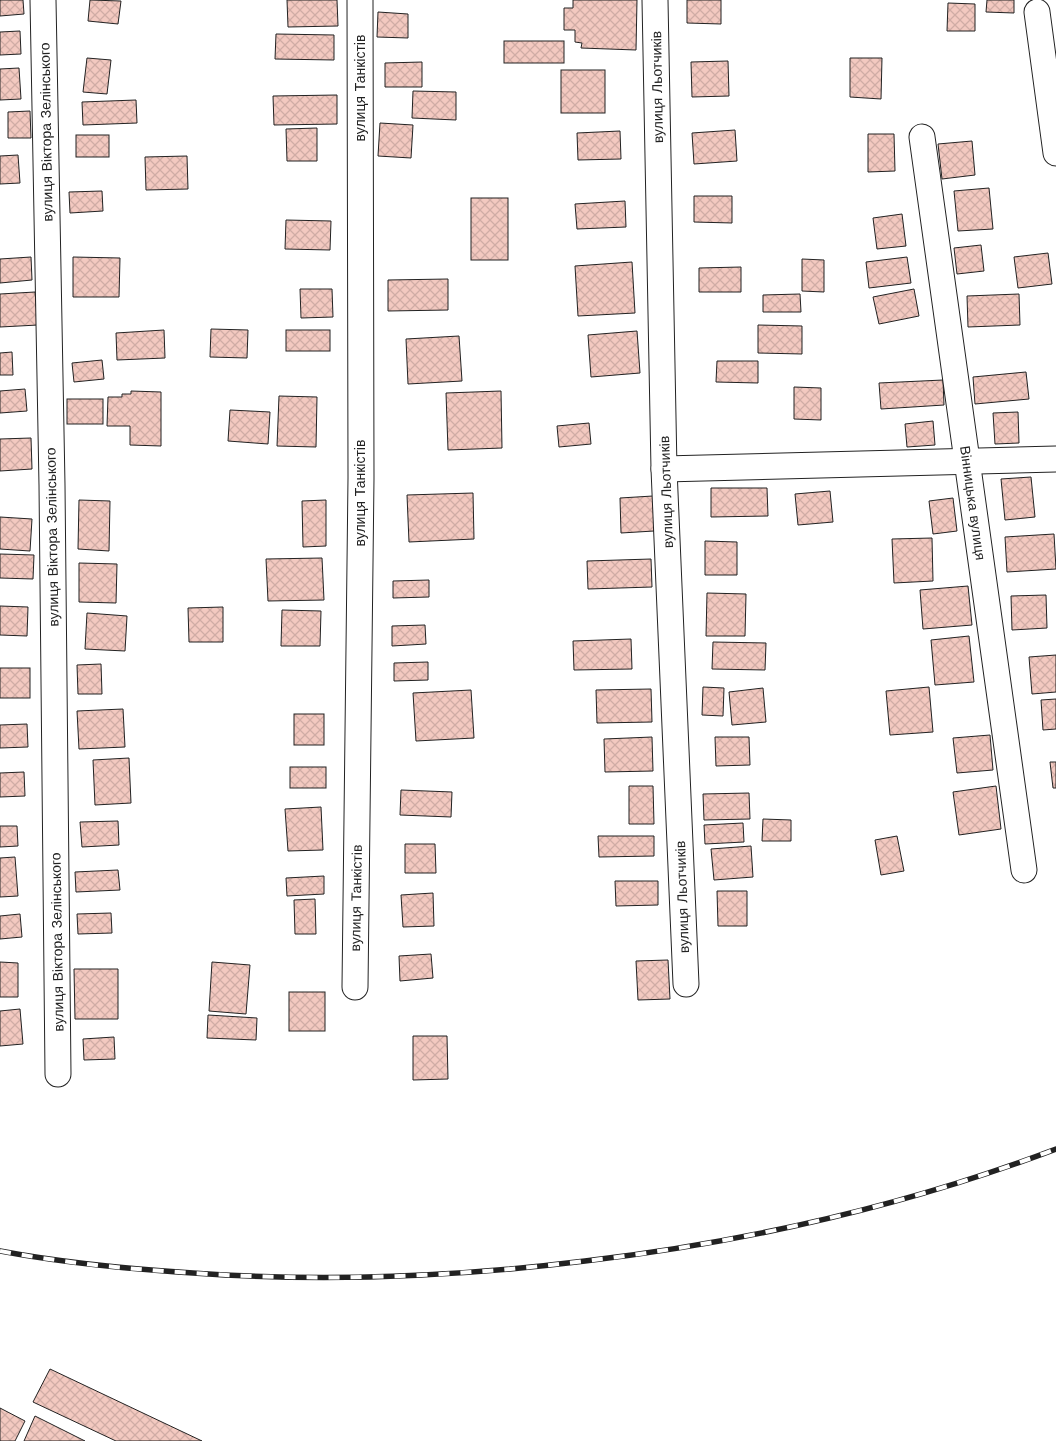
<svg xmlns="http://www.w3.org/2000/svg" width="1056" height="1441" font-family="'Work Sans',sans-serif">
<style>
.building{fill:url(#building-cross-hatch);stroke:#222}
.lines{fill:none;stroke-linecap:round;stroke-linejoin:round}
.minor-casing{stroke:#222;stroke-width:27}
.minor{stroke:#fff;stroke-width:25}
.rail-casing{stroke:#222;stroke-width:5.5}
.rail{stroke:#fff;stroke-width:4;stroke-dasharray:11;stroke-linecap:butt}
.labels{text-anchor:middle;stroke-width:4;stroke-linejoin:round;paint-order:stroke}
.street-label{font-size:14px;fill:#222;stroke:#fff}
</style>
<defs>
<pattern id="building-cross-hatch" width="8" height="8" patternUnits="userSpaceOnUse" patternTransform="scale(1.25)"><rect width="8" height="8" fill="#f3c9c0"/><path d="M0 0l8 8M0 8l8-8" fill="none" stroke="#d0aca5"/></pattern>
</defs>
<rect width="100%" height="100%" fill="#fff"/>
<g class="building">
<polygon points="0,0 23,0 24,14 0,16"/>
<polygon points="90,0 121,1 118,24 88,21"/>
<polygon points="287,0 337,0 338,26 288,27"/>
<polygon points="573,0 637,0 636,50 581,48 582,43 575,42 575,30 564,30 564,8 573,8"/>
<polygon points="687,0 721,0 721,24 687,23"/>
<polygon points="987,0 1014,0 1014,13 986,12"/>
<polygon points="948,3 975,4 975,31 947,31"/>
<polygon points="378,12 408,14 408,38 377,37"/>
<polygon points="20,31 21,54 0,55 0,32"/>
<polygon points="276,34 334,35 334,60 275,59"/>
<rect x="504" y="41" width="60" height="22"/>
<polygon points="87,58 111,60 107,94 83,92"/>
<polygon points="850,58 882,58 881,99 850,97"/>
<polygon points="728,61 729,96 692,97 691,62"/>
<polygon points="422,62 422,87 385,87 385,63"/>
<polygon points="19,68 21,99 0,100 0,69"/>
<rect x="561" y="70" width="44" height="43"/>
<polygon points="413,91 456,92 456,120 412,118"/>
<polygon points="337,95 337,124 274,125 273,96"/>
<polygon points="136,100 137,123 83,125 82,102"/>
<polygon points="30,111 31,138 8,138 8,112"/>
<polygon points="380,123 413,125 411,158 378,156"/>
<polygon points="317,128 317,161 287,161 286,129"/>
<polygon points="735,130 737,161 694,164 692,133"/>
<polygon points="620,131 621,159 578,160 577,133"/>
<polygon points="868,134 894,134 895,171 868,172"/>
<rect x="76" y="135" width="33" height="22"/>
<polygon points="972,141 975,175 942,179 938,144"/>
<polygon points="18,155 20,183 0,184 0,156"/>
<polygon points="187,156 188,189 146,190 145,157"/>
<polygon points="989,188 993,229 958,231 954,191"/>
<polygon points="102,191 103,211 70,213 69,192"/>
<polygon points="694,196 732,196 732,223 694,222"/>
<rect x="471" y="198" width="37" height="62"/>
<polygon points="625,201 626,227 577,229 575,204"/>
<polygon points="902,214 906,246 877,249 873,218"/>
<polygon points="286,220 331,221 330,250 285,249"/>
<polygon points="981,245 984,271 957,274 954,248"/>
<polygon points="1048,253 1052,284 1018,288 1014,257"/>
<polygon points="31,257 32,280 0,283 0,259"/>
<polygon points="73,257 120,258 119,297 73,297"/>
<polygon points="907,257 911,283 869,288 866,262"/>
<polygon points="802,259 824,260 824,292 802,291"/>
<polygon points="632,262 635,313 578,316 575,266"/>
<polygon points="741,267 741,292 699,292 699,268"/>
<polygon points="448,279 448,310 388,311 388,280"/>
<polygon points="300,289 332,289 333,317 301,318"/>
<polygon points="914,289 919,316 879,324 873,297"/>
<polygon points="35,292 38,325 0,327 0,294"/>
<polygon points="800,294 801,312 763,312 763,295"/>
<polygon points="1019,294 1020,325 968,327 967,296"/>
<polygon points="758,325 802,326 802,354 758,353"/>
<polygon points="211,329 248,330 247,358 210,357"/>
<polygon points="164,330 165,358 117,360 116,333"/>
<rect x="286" y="330" width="44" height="21"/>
<polygon points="637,331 640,373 591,377 588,335"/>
<polygon points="459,336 462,381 408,384 406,339"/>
<polygon points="12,352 13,375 0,375 0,353"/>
<polygon points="102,360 104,379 74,382 72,363"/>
<polygon points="717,361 758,361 758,383 716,382"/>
<polygon points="1026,372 1029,399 975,404 973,377"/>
<polygon points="943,380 944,405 881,409 879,383"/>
<polygon points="794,387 821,388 821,420 794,419"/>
<polygon points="25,389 27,411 0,413 0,391"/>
<polygon points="131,391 161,392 161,446 130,445 130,426 107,426 108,397 122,397 122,394 131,394"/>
<polygon points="501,391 502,448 448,450 446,393"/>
<polygon points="279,396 317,397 316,447 277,446"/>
<rect x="67" y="399" width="36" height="25"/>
<polygon points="230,410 270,412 268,444 228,441"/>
<polygon points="1018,412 1019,443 995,444 993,413"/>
<polygon points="933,421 935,445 907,447 905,424"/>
<polygon points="589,423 591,444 559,447 557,426"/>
<polygon points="31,438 32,469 0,471 0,439"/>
<polygon points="1031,477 1035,517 1005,520 1001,479"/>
<polygon points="711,488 767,488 768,516 711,517"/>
<polygon points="830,491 833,522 798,525 795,494"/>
<polygon points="473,493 474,539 409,542 407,495"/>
<polygon points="653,496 654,531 621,533 620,498"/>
<polygon points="953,498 957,531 933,534 929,501"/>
<polygon points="79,500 110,501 109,551 78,549"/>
<polygon points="326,500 326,546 303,547 302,501"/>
<polygon points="0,517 32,519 30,551 0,549"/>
<polygon points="1054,534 1056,569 1007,572 1005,537"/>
<polygon points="932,538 933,581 894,583 892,539"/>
<polygon points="705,541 737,542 737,575 705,575"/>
<polygon points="0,554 34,555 33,579 0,578"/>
<polygon points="322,558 324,600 268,601 266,559"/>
<polygon points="651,559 652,587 588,589 587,561"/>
<polygon points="79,563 117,564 116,603 79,602"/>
<polygon points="429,580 429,597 393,598 393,581"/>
<polygon points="968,586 972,625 923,629 920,590"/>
<polygon points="707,593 746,594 745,636 706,636"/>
<polygon points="1046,595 1047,628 1012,630 1011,596"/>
<polygon points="0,606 28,607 27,636 0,635"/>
<polygon points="223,607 223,642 189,642 188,608"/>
<polygon points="282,610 321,611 320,646 281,646"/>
<polygon points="87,613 127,616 125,651 85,649"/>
<polygon points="425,625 426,644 392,646 392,626"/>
<polygon points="969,636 974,682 935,685 931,640"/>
<polygon points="631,639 632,669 574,670 573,641"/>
<polygon points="713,642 766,643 765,670 712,669"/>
<polygon points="1056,655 1056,692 1032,694 1029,657"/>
<polygon points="428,662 428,680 394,681 394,663"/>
<polygon points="101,664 102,694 78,694 77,665"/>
<rect x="0" y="668" width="30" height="30"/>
<polygon points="703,687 724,688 723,716 702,715"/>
<polygon points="929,687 933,732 890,735 886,691"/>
<polygon points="763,688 766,722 732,725 729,692"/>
<polygon points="651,689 652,722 597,723 596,690"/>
<polygon points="471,690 474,738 416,741 413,693"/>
<polygon points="1056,699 1056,729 1043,730 1041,700"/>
<polygon points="123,709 125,747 79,749 77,711"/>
<rect x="294" y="714" width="30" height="31"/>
<polygon points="27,724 28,747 0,748 0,725"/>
<polygon points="990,735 993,770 957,773 953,738"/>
<polygon points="652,737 653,771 605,772 604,739"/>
<polygon points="715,737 749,737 750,765 716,766"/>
<polygon points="129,758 131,803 95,805 93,760"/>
<polygon points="1050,762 1056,762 1056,788 1053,788"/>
<rect x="290" y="767" width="36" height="21"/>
<polygon points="24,772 25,796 0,797 0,773"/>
<polygon points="629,786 653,786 654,824 629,824"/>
<polygon points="996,786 1001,829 959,835 953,792"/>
<polygon points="401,790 452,792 451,817 400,815"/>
<polygon points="749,793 750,819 704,820 703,794"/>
<polygon points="321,807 323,850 288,851 285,809"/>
<polygon points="763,819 791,820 791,841 762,841"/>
<polygon points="118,821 119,845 82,847 80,822"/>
<polygon points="743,823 744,842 705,844 704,825"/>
<polygon points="0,826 17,826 18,846 0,847"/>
<polygon points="598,836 654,836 654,856 599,857"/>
<polygon points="897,836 904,871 881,875 875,840"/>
<polygon points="405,844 435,844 436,873 405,873"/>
<polygon points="751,846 753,877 714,880 711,849"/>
<polygon points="15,857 18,896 0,897 0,858"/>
<polygon points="118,870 120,890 76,892 75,872"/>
<polygon points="324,876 324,894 287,896 286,878"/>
<polygon points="615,881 658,881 658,905 616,906"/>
<polygon points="717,891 747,891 747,926 718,926"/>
<polygon points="433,893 434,926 403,927 401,895"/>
<polygon points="315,899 316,934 295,934 294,900"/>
<polygon points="111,913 112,933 78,934 77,914"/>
<polygon points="20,914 22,937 0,939 0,916"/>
<polygon points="431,954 433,978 400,981 399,956"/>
<polygon points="668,960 670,999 638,1000 636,961"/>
<polygon points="0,962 18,963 18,997 0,997"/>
<polygon points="212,962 250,965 246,1014 209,1011"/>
<polygon points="74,969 118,969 118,1019 75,1019"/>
<rect x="289" y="992" width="36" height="39"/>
<polygon points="20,1009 23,1044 0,1046 0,1011"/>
<polygon points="208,1015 257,1018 256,1040 207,1038"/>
<polygon points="413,1036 447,1036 448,1079 413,1080"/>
<polygon points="114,1037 115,1059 84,1060 83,1039"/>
<polygon points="50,1369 202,1441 116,1441 33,1402"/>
<polygon points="0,1408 25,1421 15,1441 0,1441"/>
<polygon points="35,1416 85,1441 24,1441"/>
</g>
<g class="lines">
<defs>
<g id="minor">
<polyline points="43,0 52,485 58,1074"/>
<polyline points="655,0 664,469 686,984"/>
<polyline points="1037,12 1056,153"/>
<polyline points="922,137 1024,870"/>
<polyline points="664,469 1056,459"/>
<polyline points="355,987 361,478 360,0"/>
</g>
</defs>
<use href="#minor" class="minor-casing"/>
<use href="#minor" class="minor"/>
<defs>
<path id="rail" d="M0,1251C64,1263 128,1269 193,1273C324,1282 455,1277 585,1261C746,1242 905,1206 1056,1149"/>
</defs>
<use href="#rail" class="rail-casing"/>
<use href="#rail" class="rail"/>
</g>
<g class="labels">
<g class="street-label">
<text transform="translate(657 87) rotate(-91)" y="5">вулиця Льотчиків</text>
<text transform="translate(360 88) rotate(-90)" y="5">вулиця Танкістів</text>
<text transform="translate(46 132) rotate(-91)" y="5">вулиця Віктора Зелінського</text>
<text transform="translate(666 492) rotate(-92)" y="5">вулиця Льотчиків</text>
<text transform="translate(360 493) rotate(-90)" y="5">вулиця Танкістів</text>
<text transform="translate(973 503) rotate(82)" y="5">Вінницька вулиця</text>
<text transform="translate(52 537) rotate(-91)" y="5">вулиця Віктора Зелінського</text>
<text transform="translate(682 897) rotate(-92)" y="5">вулиця Льотчиків</text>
<text transform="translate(356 898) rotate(-89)" y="5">вулиця Танкістів</text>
<text transform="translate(57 942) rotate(-91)" y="5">вулиця Віктора Зелінського</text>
</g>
</g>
</svg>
